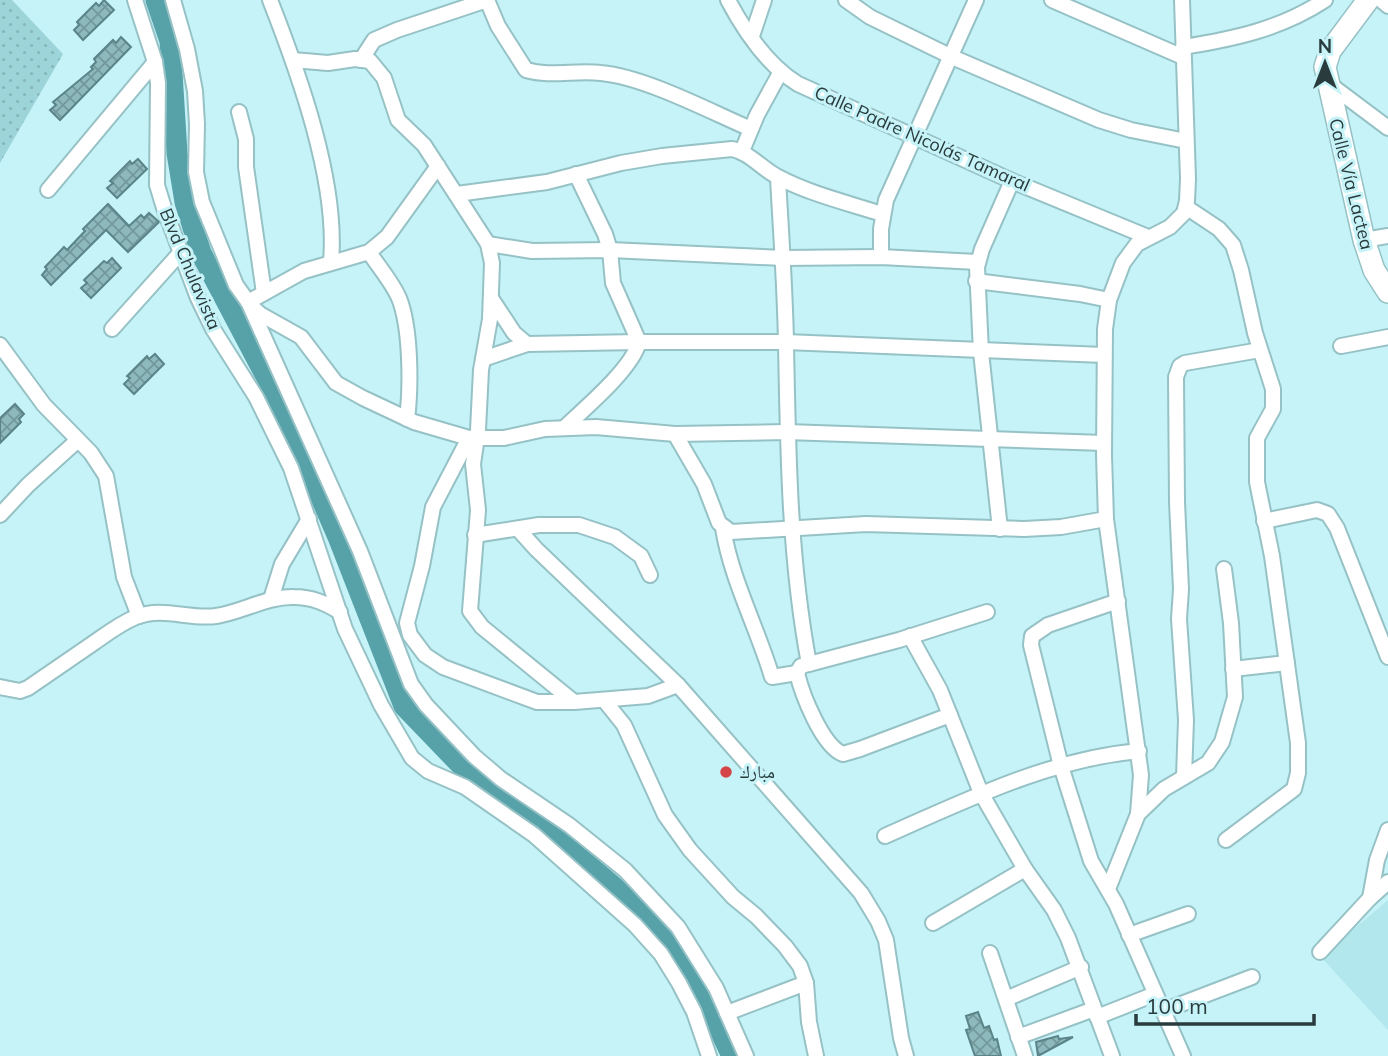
<svg xmlns="http://www.w3.org/2000/svg" width="1388" height="1056" font-family="Mulish,'Noto Naskh Arabic',sans-serif">
<style>
.built{fill:#b1e7ed}
.park{fill:url(#park-dots)}
.lines{fill:none;stroke-linecap:round;stroke-linejoin:round}
.river{stroke:#57a2a9;stroke-width:21}
.building{fill:url(#building-cross-hatch);stroke:#5a8488;stroke-width:2}
.street-casing{stroke:#96c2c6;stroke-width:18}
.secondary-casing{stroke:#96c2c6;stroke-width:24}
.street{stroke:#fff;stroke-width:14}
.secondary{stroke:#fff;stroke-width:21}
.poi-dot{fill:#d54547;stroke:#c6f3f8;stroke-width:2.5}
.labels{text-anchor:middle;stroke-width:6;stroke-linejoin:round;paint-order:stroke}
.street-label{font-size:18px;fill:#293b3c;stroke:#c6f3f8}
.poi-label{font-size:18px;fill:#293b3c;stroke:#c6f3f8;text-anchor:start}
</style>
<defs>
<pattern id="park-dots" width="8" height="8" patternUnits="userSpaceOnUse" patternTransform="scale(1.75)"><rect width="8" height="8" fill="#9cd4d9"/><path d="M2 2h.1M6 6h.1" fill="none" stroke="#86b7bb" stroke-width="1.8" stroke-linecap="round"/></pattern>
<pattern id="building-cross-hatch" width="8" height="8" patternUnits="userSpaceOnUse" patternTransform="scale(1.75)"><rect width="8" height="8" fill="#8db9bd"/><path d="M0 0l8 8M0 8l8-8" fill="none" stroke="#73989b"/></pattern>
</defs>
<rect width="100%" height="100%" fill="#c6f3f8"/>
<polygon class="built" points="1388,900 1388,1030 1321,957"/>
<polygon class="park" points="0,0 12,0 63,54 0,163"/>
<g class="lines">
<polyline class="river" points="156,0 170,41 177,153 185,202 201,253 279,401 338,537 404,706 483,788 566,846 627,898 675,953 713,1016 732,1056"/>
</g>
<g class="building">
<polygon points="104,0 114,10 83,40 74,30 79,25 77,22 96,3 99,6"/>
<polygon points="121,37 131,47 60,120 50,110 56,105 53,102 93,69 91,67 96,62 94,59 113,40 116,43"/>
<polygon points="138,159 147,169 117,198 107,188 113,183 110,181 130,161 132,164"/>
<polygon points="108,204 129,226 141,215 144,218 149,213 159,222 128,252 106,230 51,285 42,275 47,269 45,267 64,247 67,250 85,231 83,229"/>
<polygon points="112,258 121,268 91,298 81,288 87,283 84,280 104,261 107,263"/>
<polygon points="155,354 164,364 134,394 124,384 130,378 127,376 147,356 149,359"/>
<polygon points="15,404 24,414 19,419 21,422 0,443 0,418"/>
<polygon points="978,1012 984,1028 989,1026 994,1040 997,1039 1001,1056 975,1056 966,1030 970,1029 966,1016"/>
<polygon points="1058,1036 1059,1039 1073,1037 1038,1056 1036,1042"/>
</g>
<g class="lines">
<defs>
<g id="street">
<polyline points="135,0 155,62 158,83 157,185 164,208 198,298 213,329 256,397 291,468 345,629 381,705 412,758 428,771 465,787 534,835 635,925 661,954 679,983 694,1012 709,1056"/>
<polyline points="173,0 187,49 195,91 197,124 196,172 202,202 236,285 251,306 260,314 301,337 336,383 363,398 414,422 469,438 504,438 545,429 596,427 675,434 787,432 1104,443"/>
<path d="M270,0C299,74 338,182 331,261"/>
<path d="M487,0L498,26L526,70C550,77 576,70 601,73C645,77 709,111 751,129"/>
<path d="M728,0C745,32 767,65 798,84L1012,181L1148,237"/>
<polyline points="846,0 870,17 952,57 1099,120 1131,130 1186,141"/>
<polyline points="1052,0 1183,57"/>
<polyline points="1381,0 1388,6"/>
<polyline points="752,36 764,0"/>
<path d="M1183,47C1234,39 1281,29 1325,0"/>
<polyline points="293,60 328,63 355,59 370,61 384,78 398,120 424,145 488,244 492,263 490,319 481,370 478,430 473,464 478,510 470,611 482,627 574,702"/>
<polyline points="361,60 374,40 397,30 487,0"/>
<polyline points="1328,83 1388,128"/>
<polyline points="239,112 246,139 246,167 264,293"/>
<polyline points="742,151 757,115 780,73"/>
<path d="M778,178C781,233 785,288 786,343C788,451 789,557 809,664"/>
<polyline points="48,190 155,62"/>
<path d="M457,194L547,182L621,163L662,156L732,149C749,152 762,169 778,177C810,194 848,203 882,214"/>
<polyline points="1186,207 1219,229 1233,245 1241,270 1255,333 1273,389 1273,409 1257,438 1257,482 1272,556 1298,743 1298,773 1294,789 1226,840"/>
<polyline points="1364,240 1388,236"/>
<polyline points="488,244 532,251 610,250 783,258 881,257 977,262"/>
<path d="M369,252C378,266 392,282 399,298C411,328 411,387 407,419"/>
<polyline points="881,257 881,229 886,200 976,0"/>
<polyline points="976,281 1080,294 1109,300"/>
<polyline points="491,298 514,333 527,344"/>
<polyline points="248,302 304,271 369,252 387,237 438,166"/>
<polyline points="250,306 360,551 411,684 426,705 474,756 501,779 569,825 625,870 678,927 716,988 746,1056"/>
<polyline points="112,329 181,252"/>
<polyline points="0,345 44,405 91,453 106,476 124,577 139,616"/>
<polyline points="1341,346 1388,337"/>
<polyline points="483,359 527,344 639,342 786,342 1104,355"/>
<path d="M564,428C585,408 632,369 639,342L613,283L610,250L605,234L576,174"/>
<polyline points="675,434 704,484 719,523 731,532 866,524 1024,529 1061,527 1106,519"/>
<polyline points="469,438 433,507 422,566 407,623 410,635 425,655 443,667 537,702 574,702 648,696 678,685"/>
<polyline points="0,515 28,485 78,440"/>
<polyline points="1264,521 1317,510 1328,514 1337,528 1388,657"/>
<path d="M723,528C731,579 757,627 772,677L797,673"/>
<polyline points="518,529 536,549 678,685 861,893 878,921 886,940 901,1038 906,1056"/>
<polyline points="1000,529 981,352 977,267 982,249 1012,181"/>
<polyline points="475,535 539,525 579,525 615,537 641,556 650,575"/>
<polyline points="271,599 282,564 309,519"/>
<polyline points="1118,601 1048,625 1032,636 1031,645 1061,766 1091,861 1116,904 1183,1056"/>
<polyline points="910,636 940,690 981,793 1025,869 1054,910 1068,938 1112,1056"/>
<polyline points="1233,669 1287,663"/>
<path d="M0,687L20,691L28,688C50,673 72,658 95,642C108,633 121,623 136,617C163,606 189,620 216,616C243,612 267,596 294,597C312,597 325,603 340,612"/>
<polyline points="604,700 624,725 665,815 690,850 733,897 756,916 785,946 800,966 806,983 809,1022 816,1056"/>
<path d="M950,715L860,749L843,754C822,746 802,694 797,673L801,666L809,664L899,640L987,612"/>
<polyline points="1184,777 1186,720 1179,619 1181,589 1177,502 1176,377 1180,366 1185,363 1260,350"/>
<polyline points="1138,814 1164,789 1208,763 1222,742 1235,697 1231,623 1224,569"/>
<path d="M885,836C966,800 1050,759 1139,751"/>
<polyline points="1108,889 1138,814 1141,775 1106,519 1104,455 1105,329 1109,300 1123,263 1137,244 1170,227 1184,213 1187,201 1188,179 1182,0"/>
<polyline points="1370,898 1377,860 1388,830"/>
<polyline points="933,923 1025,869"/>
<polyline points="1129,935 1188,914"/>
<polyline points="1320,952 1370,898 1388,882"/>
<polyline points="990,953 1025,1056"/>
<polyline points="1006,999 1081,967"/>
<polyline points="1163,1011 1252,977"/>
<polyline points="727,1013 806,983"/>
<polyline points="1097,1017 1155,994"/>
<polyline points="1018,1037 1094,1009"/>
</g>
<polyline id="secondary" points="1368,0 1330,51 1325,67 1364,240 1374,270 1388,292"/>
</defs>
<use href="#street" class="street-casing"/>
<use href="#secondary" class="secondary-casing"/>
<use href="#street" class="street"/>
<use href="#secondary" class="secondary"/>
</g>
<circle class="poi-dot" cx="726" cy="772" r="7"/>
<g class="labels">
<g class="street-label">
<text transform="translate(922 139) rotate(24)" y="6">Calle Padre Nicolás Tamaral</text>
<text transform="translate(1351 184) rotate(76)" y="6">Calle Vía Lactea</text>
<text transform="translate(190 269) rotate(67)" y="6">Blvd Chulavista</text>
</g>
<g class="poi-label">
<text x="740" y="778">مبارك</text>
</g>
</g>
<g transform="translate(1325 63)" stroke="#c6f3f8" stroke-width="5" paint-order="stroke">
<path d="M0-5L12 26L0 18L-12 26Z" fill="#293b3c"/>
<text y="-10" font-size="19" font-weight="bold" text-anchor="middle" fill="#293b3c">N</text>
</g>
<path d="M1136 1014v10h178v-10" fill="none" stroke="#293b3c" stroke-width="3.5"/>
<text x="1146" y="1014" font-size="21" fill="#293b3c" stroke="#c6f3f8" stroke-width="5" paint-order="stroke">100 m</text>
</svg>
